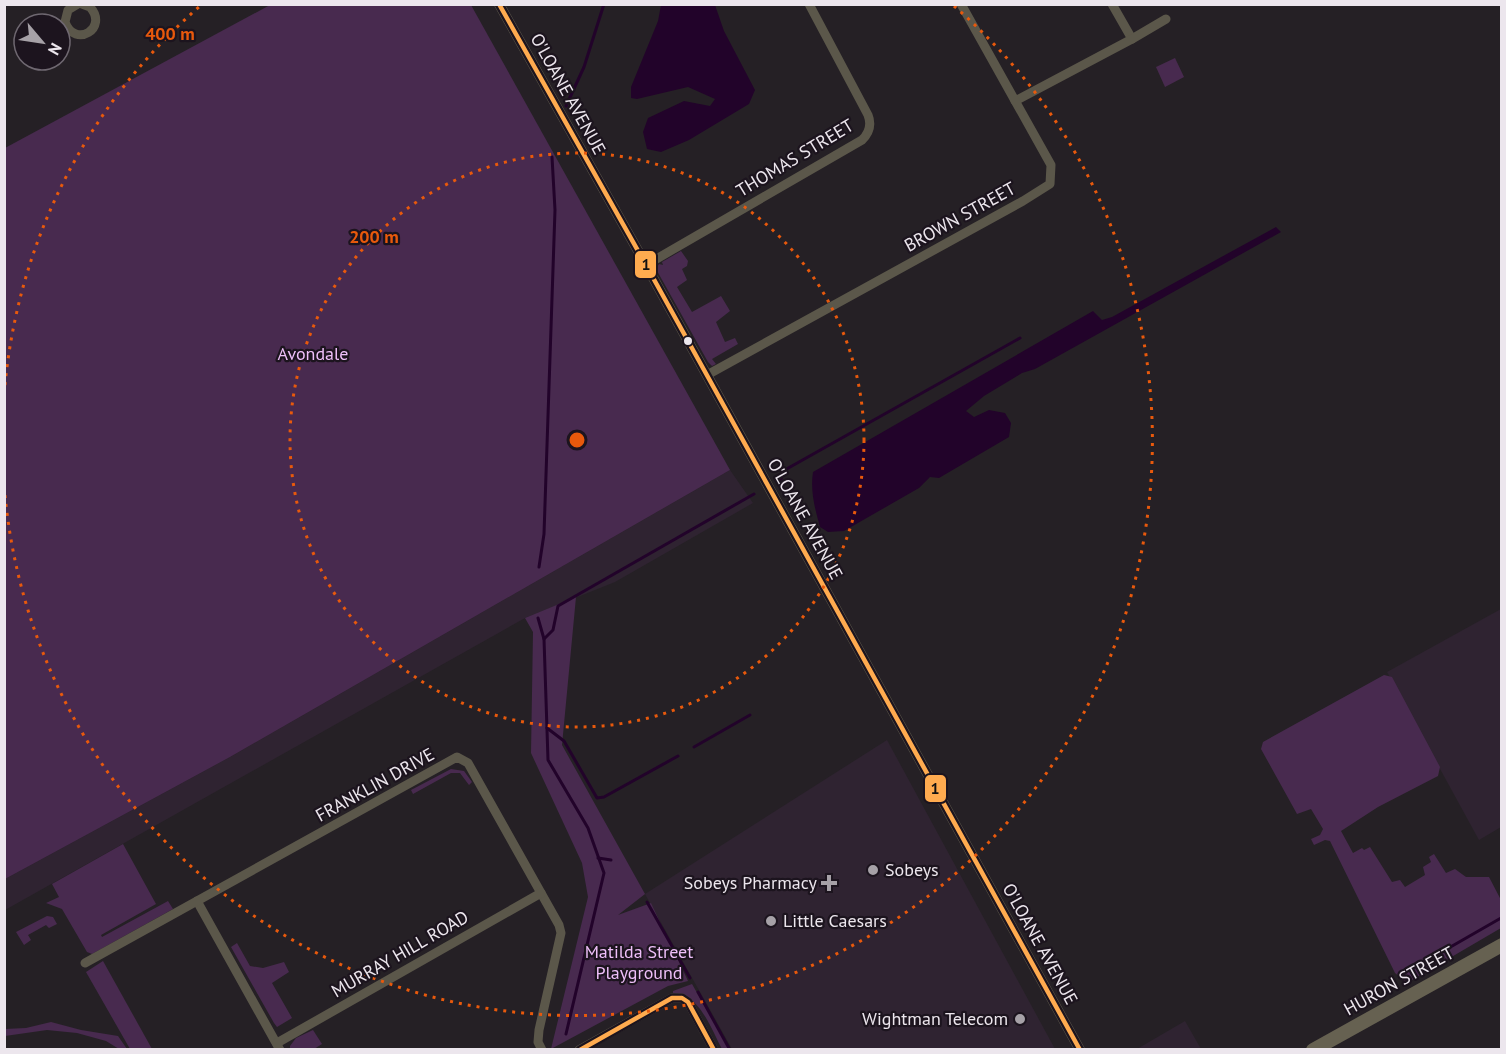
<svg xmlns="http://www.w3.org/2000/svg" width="1506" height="1054" font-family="'PT Sans',sans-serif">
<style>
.built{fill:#2f2331}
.green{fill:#482a4f}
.water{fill:#22032a}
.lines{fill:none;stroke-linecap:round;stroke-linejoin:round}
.stream{stroke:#22032a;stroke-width:3}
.minor{stroke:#5b574a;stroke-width:9}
.tertiary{stroke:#5b574a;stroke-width:10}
.primary{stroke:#666151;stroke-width:14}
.bus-1-casing{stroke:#1c141e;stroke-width:9}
.bus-1{stroke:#ffab4f;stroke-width:4.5}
.ring{fill:none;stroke:#e8590c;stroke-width:3;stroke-dasharray:3 6}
.bus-dot{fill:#ece6ed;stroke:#1c141e;stroke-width:2}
.poi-dot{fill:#a6a1a7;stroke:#1c141e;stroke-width:2}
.labels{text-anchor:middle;stroke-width:4.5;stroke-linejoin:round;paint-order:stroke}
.street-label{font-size:18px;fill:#ece6ed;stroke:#1c141e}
.park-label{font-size:18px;fill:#eebff9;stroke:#1c141e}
.poi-label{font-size:18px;fill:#ece6ed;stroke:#1c141e;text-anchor:start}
.centre{fill:#e8590c;stroke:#1c141e;stroke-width:3}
.ring-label{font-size:18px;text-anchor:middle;font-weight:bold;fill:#e8590c;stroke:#1c141e;stroke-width:4.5;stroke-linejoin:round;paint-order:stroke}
.line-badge{stroke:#1c141e;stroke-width:2}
.pale-badge-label{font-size:16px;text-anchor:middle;font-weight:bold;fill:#111}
</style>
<rect width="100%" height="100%" fill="#252025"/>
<g class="built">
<polygon points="730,470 753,503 615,582 525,618 5,910 5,879 230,757"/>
<polygon points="1501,609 1501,827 1479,840 1387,672"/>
<polygon points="887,740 1055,1049 732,1049 645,894"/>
<polygon points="1185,1021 1201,1049 1137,1049"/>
</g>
<g class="green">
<polygon points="270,5 471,5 730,470 230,757 5,879 5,148"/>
<polygon points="1175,58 1184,77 1165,87 1156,67"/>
<polygon points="681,251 688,261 687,266 682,269 687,280 677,287 692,312 721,296 730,311 716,322 725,342 735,338 738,344 712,359 716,364 712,366 708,362 656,269 659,264 663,265 662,262"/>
<polygon points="576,597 562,745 645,894 618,915 651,903 688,981 668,986 551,1049 588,897 582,863 531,753 533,632 525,618"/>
<polygon points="1384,675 1392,677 1440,767 1438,776 1378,807 1341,831 1353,853 1362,848 1364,850 1370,847 1392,882 1400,880 1405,887 1425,875 1423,867 1431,862 1429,857 1434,854 1446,873 1455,869 1466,877 1489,877 1501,900 1501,928 1407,983 1395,973 1330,841 1325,840 1314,845 1311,839 1320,835 1323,829 1311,809 1297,814 1261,749 1263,742"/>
<polygon points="451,769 464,771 472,782 469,785 460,773 451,773 413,794 411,790"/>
<polygon points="123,844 156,904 101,935 102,937 168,901 173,909 92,954 87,952 62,909 46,903 59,897 52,884"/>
<polygon points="47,916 53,917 57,924 49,928 46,925 28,935 31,940 24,945 16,932"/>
<polygon points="237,943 250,966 263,968 284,962 289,972 272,983 292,1018 277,1027 274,1023 231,947"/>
<polygon points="103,961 152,1049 130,1049 86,972"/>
<path d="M692,984L729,1049H722C711,1029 700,994 673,993V991Z"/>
<polygon points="51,1022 81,1030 118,1036 127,1049 119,1049 106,1041 77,1033 47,1030 5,1036 5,1029 26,1028"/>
<polygon points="313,1030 322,1044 314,1049 290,1049 290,1046 296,1038"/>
</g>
<g class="water">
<polygon points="715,5 724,31 755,90 749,104 689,140 661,152 647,149 643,132 648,118 684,101 710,106 715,99 688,87 637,99 631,98 631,87 658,21 661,5"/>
<path d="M1276,227L1281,232L1035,369L1022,373L984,396L966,411L974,417L989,410L1005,413L1011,423L1009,437L939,478L930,477L919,488L844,531L828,532L820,527C815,509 810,491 813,472L1093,311L1102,320L1112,317Z"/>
</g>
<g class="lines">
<g class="stream">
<polyline points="566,106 584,67 604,4"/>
<polyline points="781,479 783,471 1020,338"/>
<polyline points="539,567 544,534 555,210 552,157"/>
<polyline points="538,618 544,639 548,760 588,828 604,873 566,1034"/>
<polyline points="544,639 553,630 558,606 754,494"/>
<polyline points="547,728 564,741 597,798 604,797 678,756"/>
<polyline points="694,747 750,715"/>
<polyline points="598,858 611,860"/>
<polyline points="647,902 690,978"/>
<polyline points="1433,957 1501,918"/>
<polyline points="698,992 730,1050"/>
</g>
<g class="minor">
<path d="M78,4L68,10L65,22C75,49 109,28 90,7L82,4"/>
<polyline points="1112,4 1132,39"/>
<polyline points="1015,101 1132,39 1166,19"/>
<path d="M646,265L862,140C869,133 872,125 868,115L809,4"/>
<polyline points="707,375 1023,201 1050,184 1051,165 961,4"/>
<polyline points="197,901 280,1050"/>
<polyline points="85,963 457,757 468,763 559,925 561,933 539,1030 538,1042 542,1050"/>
<polyline points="277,1043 541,893"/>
<polyline points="579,1050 672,998 682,998 688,1002 714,1050"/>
</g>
<polyline class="tertiary" points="499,4 646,265 1080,1050"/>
<polyline class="primary" points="1313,1050 1502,945"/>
<defs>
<g id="bus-1">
<polyline points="499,4 646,265 1080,1050"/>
<polyline points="580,1050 672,998 682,998 688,1002 714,1050"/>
</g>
</defs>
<use href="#bus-1" class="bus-1-casing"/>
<use href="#bus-1" class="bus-1"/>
</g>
<g class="ring">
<circle cx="577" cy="440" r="287"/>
<path d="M5 385A575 575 0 0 1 200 6M954 6A575 575 0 1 1 5 495"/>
</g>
<circle class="bus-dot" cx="688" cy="341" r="5"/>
<g class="poi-dot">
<circle cx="873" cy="870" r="6"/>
<path d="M826 874h6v6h6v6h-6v6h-6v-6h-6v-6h6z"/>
<circle cx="771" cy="921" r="6"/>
<circle cx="1020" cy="1019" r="6"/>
</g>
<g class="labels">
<g class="street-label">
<text transform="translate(568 94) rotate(61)" y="6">O'LOANE AVENUE</text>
<text transform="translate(795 158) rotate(-31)" y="6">THOMAS STREET</text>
<text transform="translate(960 217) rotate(-29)" y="6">BROWN STREET</text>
<text transform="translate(805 519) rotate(61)" y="6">O'LOANE AVENUE</text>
<text transform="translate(375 785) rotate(-29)" y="6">FRANKLIN DRIVE</text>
<text transform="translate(1040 944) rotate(61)" y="6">O'LOANE AVENUE</text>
<text transform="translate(400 954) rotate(-30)" y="6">MURRAY HILL ROAD</text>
<text transform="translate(1399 981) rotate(-29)" y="6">HURON STREET</text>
</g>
<g class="park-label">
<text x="313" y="360">Avondale</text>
<text x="639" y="958">Matilda Street<tspan x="639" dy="21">Playground</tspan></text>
</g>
<g class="poi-label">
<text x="885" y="876">Sobeys</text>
<text x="817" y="889" text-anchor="end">Sobeys Pharmacy</text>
<text x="783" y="927">Little Caesars</text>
<text x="1008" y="1025" text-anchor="end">Wightman Telecom</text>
</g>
</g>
<circle cx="577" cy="440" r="9" class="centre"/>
<g class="ring-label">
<text x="170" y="40">400 m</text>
<text x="374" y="243">200 m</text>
</g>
<g class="line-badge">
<rect x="634" y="250" width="23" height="29" rx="6" fill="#ffab4f"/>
<rect x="924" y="774" width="23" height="29" rx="6" fill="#ffab4f"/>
</g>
<g class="pale-badge-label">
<text x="646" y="270">1</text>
<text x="935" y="794">1</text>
</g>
<rect width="1506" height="1054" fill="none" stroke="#ece6ed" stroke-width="12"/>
<g transform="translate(42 42) rotate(119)"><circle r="28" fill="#1c141e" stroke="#6f6871" stroke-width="1.5"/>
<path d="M0-4.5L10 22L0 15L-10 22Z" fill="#a6a1a7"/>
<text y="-9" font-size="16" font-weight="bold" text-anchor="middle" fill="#ece6ed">N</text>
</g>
</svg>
